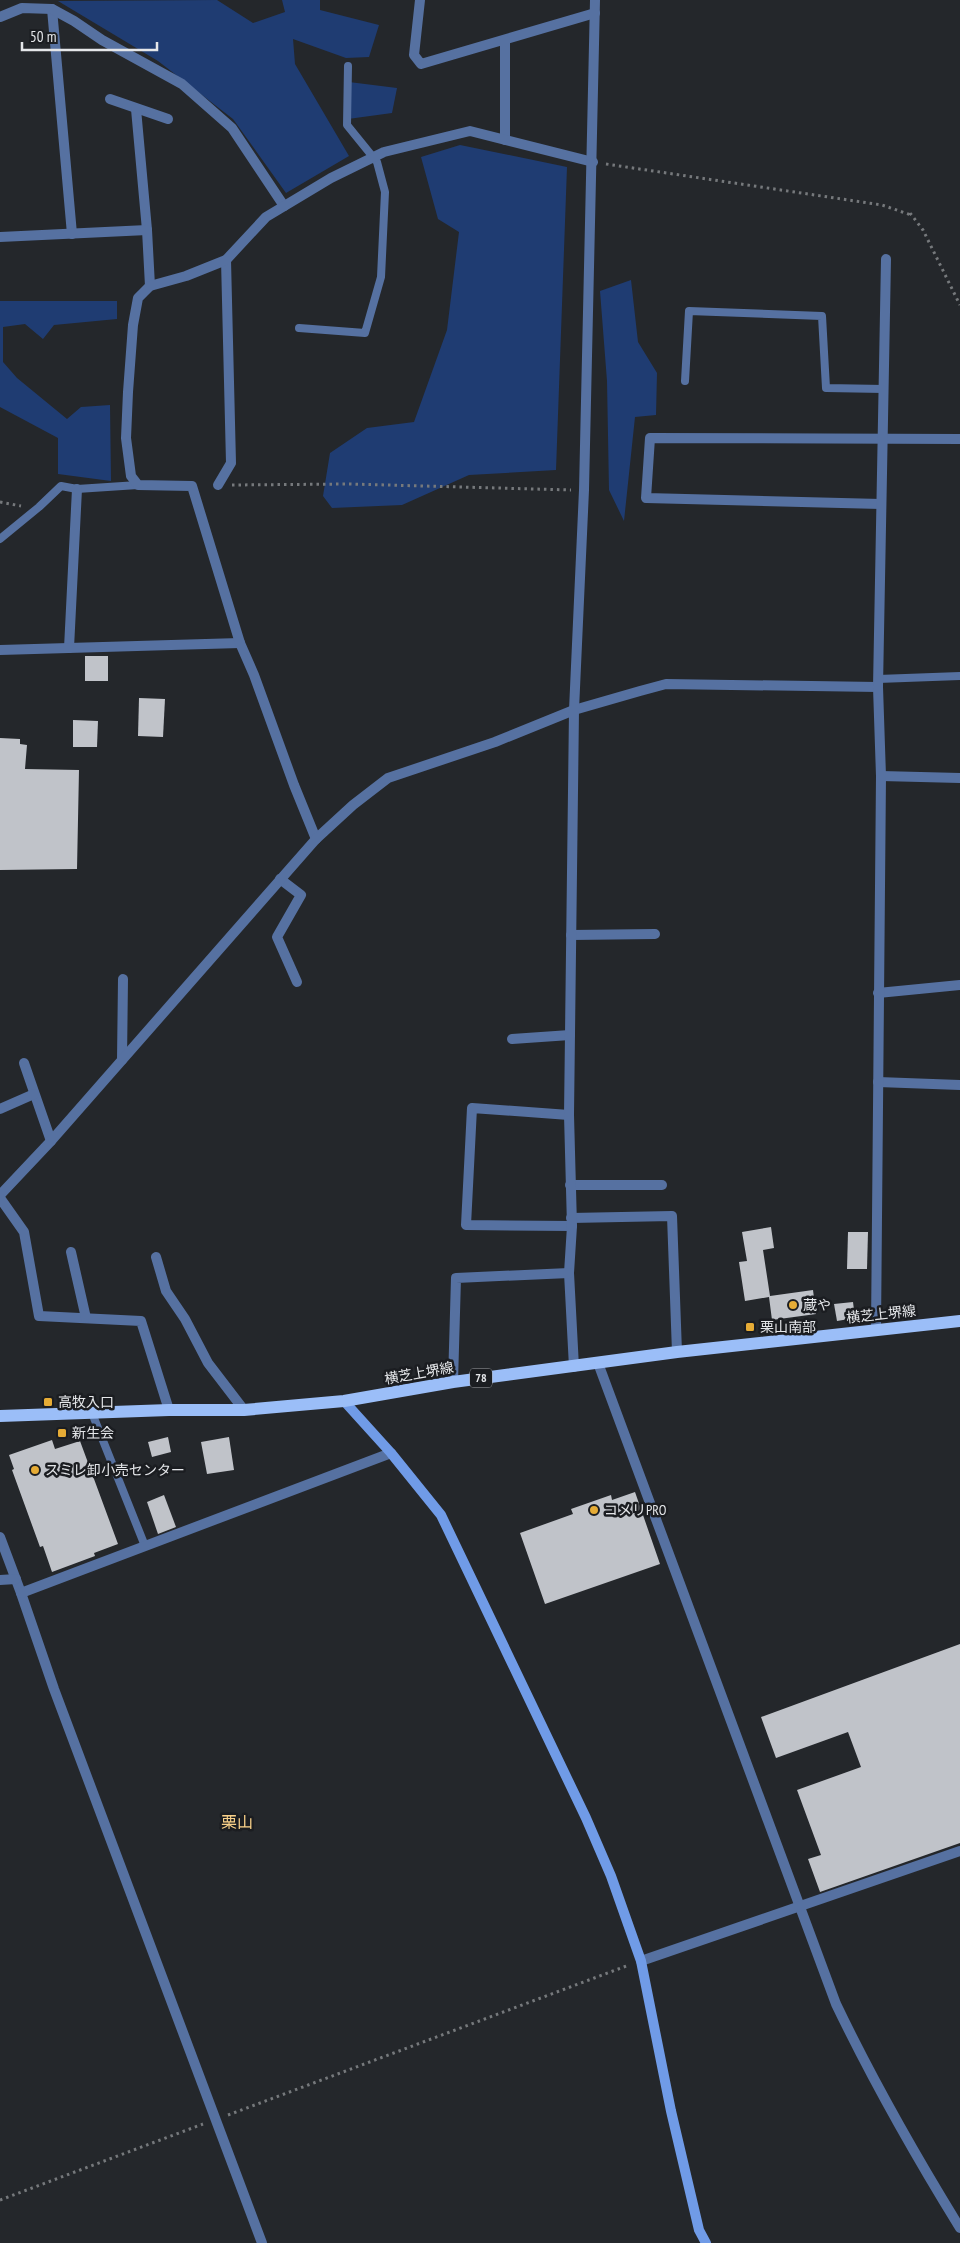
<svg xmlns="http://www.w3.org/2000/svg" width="960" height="2243" font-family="'PT Sans Narrow','Noto Sans JP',sans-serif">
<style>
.green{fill:#1f3c72}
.building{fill:#c0c3c9}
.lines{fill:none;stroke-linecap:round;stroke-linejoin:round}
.path{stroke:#76797c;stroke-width:3;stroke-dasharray:2.5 4;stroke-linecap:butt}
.lane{stroke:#5671a1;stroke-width:8}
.street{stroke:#5671a1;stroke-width:10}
.secondary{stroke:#709be7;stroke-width:10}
.primary{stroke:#9bbef8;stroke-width:12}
.poi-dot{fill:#e6ac36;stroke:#1b1d21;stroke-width:2}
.labels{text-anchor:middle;stroke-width:5;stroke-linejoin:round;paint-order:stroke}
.shield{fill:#1b1d21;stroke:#a8aaae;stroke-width:1}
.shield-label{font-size:12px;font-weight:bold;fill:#e5e7ea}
.poi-label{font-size:14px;fill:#e5e7ea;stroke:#1b1d21;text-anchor:start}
.street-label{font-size:14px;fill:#e5e7ea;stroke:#1b1d21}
.quarter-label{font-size:16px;fill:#f8d089;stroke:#1b1d21}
</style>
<rect width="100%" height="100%" fill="#24272b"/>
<g class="green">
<polygon points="217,0 253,23 285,12 282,0 320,0 320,10 379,25 369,57 346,58 293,39 295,64 349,156 286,193 233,119 158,61 58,1"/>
<polygon points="349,82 397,88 392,113 348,119"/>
<polygon points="460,145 567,167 556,470 469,475 402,505 332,508 323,496 330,453 367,428 414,422 447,330 459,232 438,219 421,157"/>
<polygon points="631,280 638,342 657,373 656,415 635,417 624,521 609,490 607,381 600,291"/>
<polygon points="0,301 117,301 117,319 54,325 43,339 25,324 3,327 3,362 17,378 67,419 81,407 110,405 111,481 58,474 58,438 0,407"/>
</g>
<g class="building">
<rect x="85" y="656" width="23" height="25"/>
<polygon points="139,698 165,699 163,737 138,736"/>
<polygon points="73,720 98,721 97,747 73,747"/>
<polygon points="0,738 20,739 20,744 27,745 25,769 79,770 77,869 0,870"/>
<polygon points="771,1227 774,1248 763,1250 770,1296 813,1290 816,1314 772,1320 769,1297 745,1301 739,1262 747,1261 742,1232"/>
<polygon points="848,1232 868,1232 867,1269 847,1269"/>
<polygon points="853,1302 855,1318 837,1321 834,1304"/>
<polygon points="168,1437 171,1452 152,1457 148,1442"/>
<polygon points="229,1437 234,1470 207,1474 201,1442"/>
<polygon points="52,1440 55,1449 80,1441 118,1544 94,1553 95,1556 52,1572 43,1546 40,1547 12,1470 14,1469 9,1455"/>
<polygon points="635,1492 660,1564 545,1604 520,1533 573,1514 571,1509 611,1495 612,1500"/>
<polygon points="164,1495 176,1527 158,1534 147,1502"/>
<polygon points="960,1644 960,1843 820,1892 808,1859 821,1855 797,1790 861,1767 848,1732 776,1758 761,1717"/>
</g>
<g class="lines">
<g class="path">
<polyline points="606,164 882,205 911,215 910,213 923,230 960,305"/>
<polyline points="232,485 350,484 571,490"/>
<polyline points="0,502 21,506"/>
<polyline points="228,2115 629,1965"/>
<polyline points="0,2200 203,2124"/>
</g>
<g class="lane">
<polyline points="299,328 365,333 381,277 385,192 377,162 347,125 348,66"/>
<polyline points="685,381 689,311 822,316 826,388 884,389"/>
<polyline points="0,539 39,507 61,486 77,489 138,485"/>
<polyline points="878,679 960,676"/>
<polyline points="92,1413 145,1546"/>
</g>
<g class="street">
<polyline points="420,0 414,55 421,64 595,13"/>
<polyline points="52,9 72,234"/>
<polyline points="0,17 22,8 52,9 74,21 102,40 182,84 232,128 284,206"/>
<polyline points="505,40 505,140"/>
<polyline points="110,99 168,119"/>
<polyline points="136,109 147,230"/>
<polyline points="0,237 147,230 150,286"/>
<polyline points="218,485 231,463 226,260"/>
<polyline points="881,504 646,498 650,438 960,439"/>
<polyline points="69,648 77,489"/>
<polyline points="0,650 240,643"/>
<polyline points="881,776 960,778"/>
<polyline points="316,839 294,785 254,675 240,643 192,486 138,485 131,476 126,438 128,392 133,325 138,298 150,286 186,276 226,260 266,217 331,178 384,152 470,131 593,162"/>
<polyline points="280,879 301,895 277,937 297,982"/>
<polyline points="571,935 655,934"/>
<polyline points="878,993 960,985"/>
<polyline points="512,1039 570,1035"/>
<polyline points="122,1060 123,979"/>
<polyline points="24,1063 51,1141"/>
<polyline points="878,1082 960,1085"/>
<polyline points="0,1109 34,1094"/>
<polyline points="569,1115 472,1108 466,1225 572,1226"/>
<polyline points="570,1185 662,1185"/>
<polyline points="0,1195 51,1141 316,839 353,805 388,778 495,742 574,710 640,691 666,684 878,687"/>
<polyline points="0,1198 24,1232 39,1316 141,1321 169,1410"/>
<polyline points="571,1218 672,1216 677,1352"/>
<polyline points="71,1252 86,1318"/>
<polyline points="156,1257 166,1291 185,1319 208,1363 244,1410"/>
<polyline points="876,1329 881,776 878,687 886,259"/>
<path d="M598,1363L836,2004C873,2081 915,2155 960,2228"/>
<polyline points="574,1367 569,1273 572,1226 569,1115 574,710 584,490 595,0"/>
<polyline points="453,1382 456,1278 569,1273"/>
<polyline points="0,1537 21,1593 54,1689 262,2243"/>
<polyline points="0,1580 16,1579"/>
<polyline points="21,1593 391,1453"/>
<polyline points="641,1961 960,1851"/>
</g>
<polyline class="secondary" points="344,1401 391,1453 441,1515 586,1818 611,1876 641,1961 671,2111 699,2230 706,2243"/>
<polyline class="primary" points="0,1416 169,1410 244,1410 344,1401 453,1382 677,1352 960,1321"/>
</g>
<g class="poi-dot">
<circle cx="793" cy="1305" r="5"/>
<rect x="745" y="1322" width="10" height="10" rx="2.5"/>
<rect x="43" y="1397" width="10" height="10" rx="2.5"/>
<rect x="57" y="1428" width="10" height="10" rx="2.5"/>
<circle cx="35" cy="1470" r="5"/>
<circle cx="594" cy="1510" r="5"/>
</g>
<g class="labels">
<rect class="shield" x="470" y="1368.5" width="22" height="19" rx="4"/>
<g class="shield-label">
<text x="481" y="1382">78</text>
</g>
<g class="poi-label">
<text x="803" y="1310">蔵や</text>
<text x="760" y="1332">栗山南部</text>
<text x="58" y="1407">高牧入口</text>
<text x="72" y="1438">新生会</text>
<text x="45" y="1475">スミレ卸小売センター</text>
<text x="604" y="1515">コメリPRO</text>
</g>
<g class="street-label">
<text transform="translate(881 1314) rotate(-6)" y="5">横芝上堺線</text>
<text transform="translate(419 1373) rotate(-10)" y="5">横芝上堺線</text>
</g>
<g class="quarter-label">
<text x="237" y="1828">栗山</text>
</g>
</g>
<path d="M22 42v8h135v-8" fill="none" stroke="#e5e7ea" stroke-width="2.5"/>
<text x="30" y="42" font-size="15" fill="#e5e7ea" stroke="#1b1d21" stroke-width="4" paint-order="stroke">50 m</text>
</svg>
